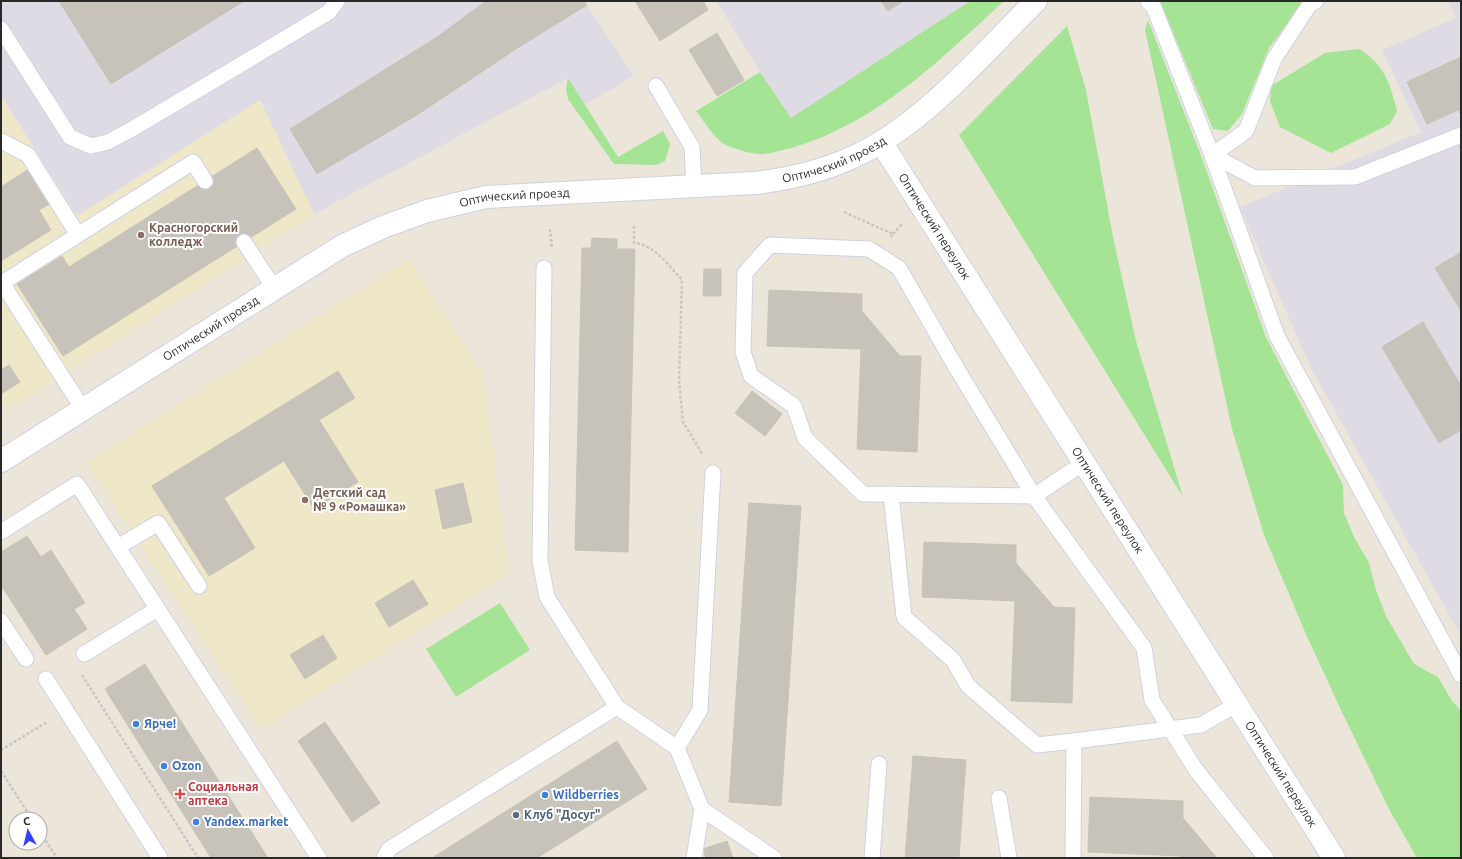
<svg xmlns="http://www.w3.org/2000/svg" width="1462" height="859" font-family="Ubuntu,sans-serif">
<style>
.industrial{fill:#dfdbe4}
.education{fill:#eee7c8}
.green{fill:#a5e494}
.building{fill:#c7c3ba;stroke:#c7c3b4}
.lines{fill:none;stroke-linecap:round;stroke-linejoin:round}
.lane-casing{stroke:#cfd0e2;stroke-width:17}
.street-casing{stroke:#cfd0e2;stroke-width:24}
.path{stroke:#c7c7c7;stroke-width:2.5;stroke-dasharray:3 2;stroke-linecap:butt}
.lane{stroke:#fff;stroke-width:15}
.street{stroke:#fff;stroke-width:22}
.education-dot{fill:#8d6e63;stroke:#fff;stroke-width:1.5}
.shop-dot{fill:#3f7fe0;stroke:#fff;stroke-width:1.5}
.health-dot{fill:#e0444e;stroke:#fff;stroke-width:1.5}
.service-dot{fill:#5c6f8a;stroke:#fff;stroke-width:1.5}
.labels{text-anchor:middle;stroke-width:4;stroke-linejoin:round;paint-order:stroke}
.street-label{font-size:12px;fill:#292929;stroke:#fff}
.education-label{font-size:12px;font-weight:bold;fill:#785e54;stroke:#fff;text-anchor:start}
.shop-label{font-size:12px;font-weight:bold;fill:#366cbe;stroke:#fff;text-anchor:start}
.health-label{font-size:12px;font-weight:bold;fill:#be3a42;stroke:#fff;text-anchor:start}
.service-label{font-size:12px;font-weight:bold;fill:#4e5e75;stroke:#fff;text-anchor:start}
</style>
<rect width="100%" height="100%" fill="#ece6da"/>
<g class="industrial">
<polygon points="1,1 584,1 634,76 584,105 568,78 314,214 260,100 77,216 1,96"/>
<polygon points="716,1 970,1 790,119"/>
<polygon points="1448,1 1461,1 1461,636 1311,368 1240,207 1421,132 1382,50 1456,18"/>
</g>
<g class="education">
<polygon points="1,96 77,216 260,100 314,214 7,411 1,402"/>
<polygon points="409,259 483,374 509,574 261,730 86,462"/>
</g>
<g class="green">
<path d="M970,1H1004C941,59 876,124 791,148C781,150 768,155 758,154C748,153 735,149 726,145C714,139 704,121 696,111L760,72L791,118Z"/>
<polygon points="1160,1 1304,1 1269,48 1242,114 1228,131 1213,129"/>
<polygon points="1148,20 1202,158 1266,337 1343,485 1344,513 1355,539 1369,563 1376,590 1386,616 1414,664 1438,677 1452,701 1461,711 1461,858 1417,858 1389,809 1340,708 1305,632 1264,535 1232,429 1145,30"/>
<polygon points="1067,26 1086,90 1113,237 1136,341 1183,497 959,135"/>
<path d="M1359,49C1384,64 1390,83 1397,111L1390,124L1331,153L1280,127L1270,101L1271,86L1325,53Z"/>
<polygon points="568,78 618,157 663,131 670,144 665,161 656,165 614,164 568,99 566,89"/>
<polygon points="500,603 530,650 456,697 426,649"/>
</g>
<g class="building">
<polygon points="59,1 244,1 111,84"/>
<polygon points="486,1 584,1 587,5 519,47 417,115 317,174 290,129 437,37"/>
<polygon points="635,1 703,1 708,10 660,41"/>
<polygon points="881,1 903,1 888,11"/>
<polygon points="717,33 744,80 717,96 689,50"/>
<polygon points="1461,57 1461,115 1458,110 1427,124 1407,82"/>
<polygon points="257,148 296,209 63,356 17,284 62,256 69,267"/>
<polygon points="29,169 51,203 39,210 51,230 1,261 1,187"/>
<polygon points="592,238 617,239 617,249 635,249 628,552 575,550 582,248 591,248"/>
<polygon points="1461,252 1461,311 1435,268"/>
<polygon points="704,269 721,269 721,296 703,296"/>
<polygon points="769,290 862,294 862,311 900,356 921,356 917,452 857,449 861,349 767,346"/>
<polygon points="1423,322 1461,386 1461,430 1439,443 1382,347"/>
<polygon points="9,365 20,382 1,394 1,370"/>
<polygon points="338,371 355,398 319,420 358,482 314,509 284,461 224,498 255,548 209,576 152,486"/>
<polygon points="752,391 782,414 765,436 735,413"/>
<polygon points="463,483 472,522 443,529 435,490"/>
<polygon points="749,503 801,506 781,806 729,802"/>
<polygon points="27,536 41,557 51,550 85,603 74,609 87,629 46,655 1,585 1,552"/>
<polygon points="924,542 1016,545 1016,563 1054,607 1075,608 1072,703 1011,701 1015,601 922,597"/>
<polygon points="413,580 428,604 389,627 375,603"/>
<polygon points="323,635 337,658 305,679 290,655"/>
<polygon points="145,664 170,704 268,858 211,858 105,689"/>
<polygon points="325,722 380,803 352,822 298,741"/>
<polygon points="617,741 647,789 537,858 432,858"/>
<polygon points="913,756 966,760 959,858 905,858"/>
<polygon points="1090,797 1183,801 1183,818 1217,858 1181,858 1181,856 1088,852"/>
<polygon points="727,841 733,858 706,858 703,849"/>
</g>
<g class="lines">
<defs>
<g id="lane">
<polyline points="1148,1 1154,8 1212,155 1277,336 1461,675"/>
<polyline points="1316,1 1310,4 1274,59 1246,131 1212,155 1255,178 1355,177 1461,135"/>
<polyline points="1,29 70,137 91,146 108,142 134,128 329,12 337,1"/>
<polyline points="656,86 692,147 694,186"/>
<polyline points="1,141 28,155 78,235"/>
<polyline points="244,242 274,288"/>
<polyline points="544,268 540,561 547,597 617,707 677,748 702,809 774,858"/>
<polyline points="83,409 2,283 193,162 205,181"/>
<polyline points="1085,462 1034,496 863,494 805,438 794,406 751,376 743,352 745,273 770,245 869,249 899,268 954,364 1034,496 1144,648 1152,700 1196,770 1266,858"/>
<polyline points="891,494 904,617 953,660 968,686 1037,745 1074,741 1073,858"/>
<polyline points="1,532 77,484 319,858"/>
<polyline points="118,547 158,523 199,586"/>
<polyline points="1,621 26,659"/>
<polyline points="84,654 157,609"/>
<polyline points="46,679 160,858"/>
<polyline points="1074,741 1201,725 1237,704"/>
<polyline points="677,748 700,710 713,473"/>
<polyline points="999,798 1009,858"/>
<polyline points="384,858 389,849 617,707"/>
<polyline points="694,858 702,809"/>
<polyline points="872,858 879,764"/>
</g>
<g id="street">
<path id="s1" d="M881,142L1334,858"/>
<path id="s2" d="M1,461L342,246L383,227L427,211L486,197L755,183C788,179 820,172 851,158C923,126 981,55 1036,1"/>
</g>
</defs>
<use href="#lane" class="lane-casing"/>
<use href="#street" class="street-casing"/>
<g class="path">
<polyline points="844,212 893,234 891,237"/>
<path d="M634,226V243C654,244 669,266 682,280L679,380L683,422L703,455"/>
<polyline points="550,229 552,249"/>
<polyline points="893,234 903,223"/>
<polyline points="82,675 198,858"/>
<polyline points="1,750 47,722"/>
<polyline points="1,771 32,819"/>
<polyline points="40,832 57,858"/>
</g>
<use href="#lane" class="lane"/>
<use href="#street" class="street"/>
</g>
<g class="education-dot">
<circle cx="141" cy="235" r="4"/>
<circle cx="305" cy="500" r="4"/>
</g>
<g class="shop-dot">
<circle cx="136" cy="724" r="4"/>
<circle cx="164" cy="766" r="4"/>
<circle cx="545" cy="795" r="4"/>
<circle cx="196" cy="822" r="4"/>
</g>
<path class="health-dot" d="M178 788h4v4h4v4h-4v4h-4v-4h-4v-4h4z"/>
<circle class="service-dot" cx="516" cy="815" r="4"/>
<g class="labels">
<g class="street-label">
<text dy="4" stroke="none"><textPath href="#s2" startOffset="908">Оптический проезд</textPath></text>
<text dy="4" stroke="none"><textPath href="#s2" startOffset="584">Оптический проезд</textPath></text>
<text dy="4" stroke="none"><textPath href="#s1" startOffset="100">Оптический переулок</textPath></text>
<text dy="4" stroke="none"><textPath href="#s2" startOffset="248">Оптический проезд</textPath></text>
<text dy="4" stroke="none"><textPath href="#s1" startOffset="424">Оптический переулок</textPath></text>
<text dy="4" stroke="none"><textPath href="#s1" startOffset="748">Оптический переулок</textPath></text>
</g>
<g class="education-label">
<text x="149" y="232">Красногорский<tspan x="149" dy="14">колледж</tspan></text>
<text x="313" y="497">Детский сад<tspan x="313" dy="14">№ 9 «Ромашка»</tspan></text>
</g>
<g class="shop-label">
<text x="144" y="728">Ярче!</text>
<text x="172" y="770">Ozon</text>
<text x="553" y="799">Wildberries</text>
<text x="204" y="826">Yandex.market</text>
</g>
<g class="health-label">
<text x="188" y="791">Социальная<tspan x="188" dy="14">аптека</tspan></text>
</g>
<g class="service-label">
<text x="524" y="819">Клуб "Досуг"</text>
</g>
</g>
<rect width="1462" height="859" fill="none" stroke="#292929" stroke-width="4"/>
<g transform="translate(28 831) rotate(352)"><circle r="19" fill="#ffffff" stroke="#a9a9a9"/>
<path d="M0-3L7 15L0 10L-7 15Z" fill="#3440ff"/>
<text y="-6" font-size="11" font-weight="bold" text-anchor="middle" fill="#292929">С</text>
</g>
</svg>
